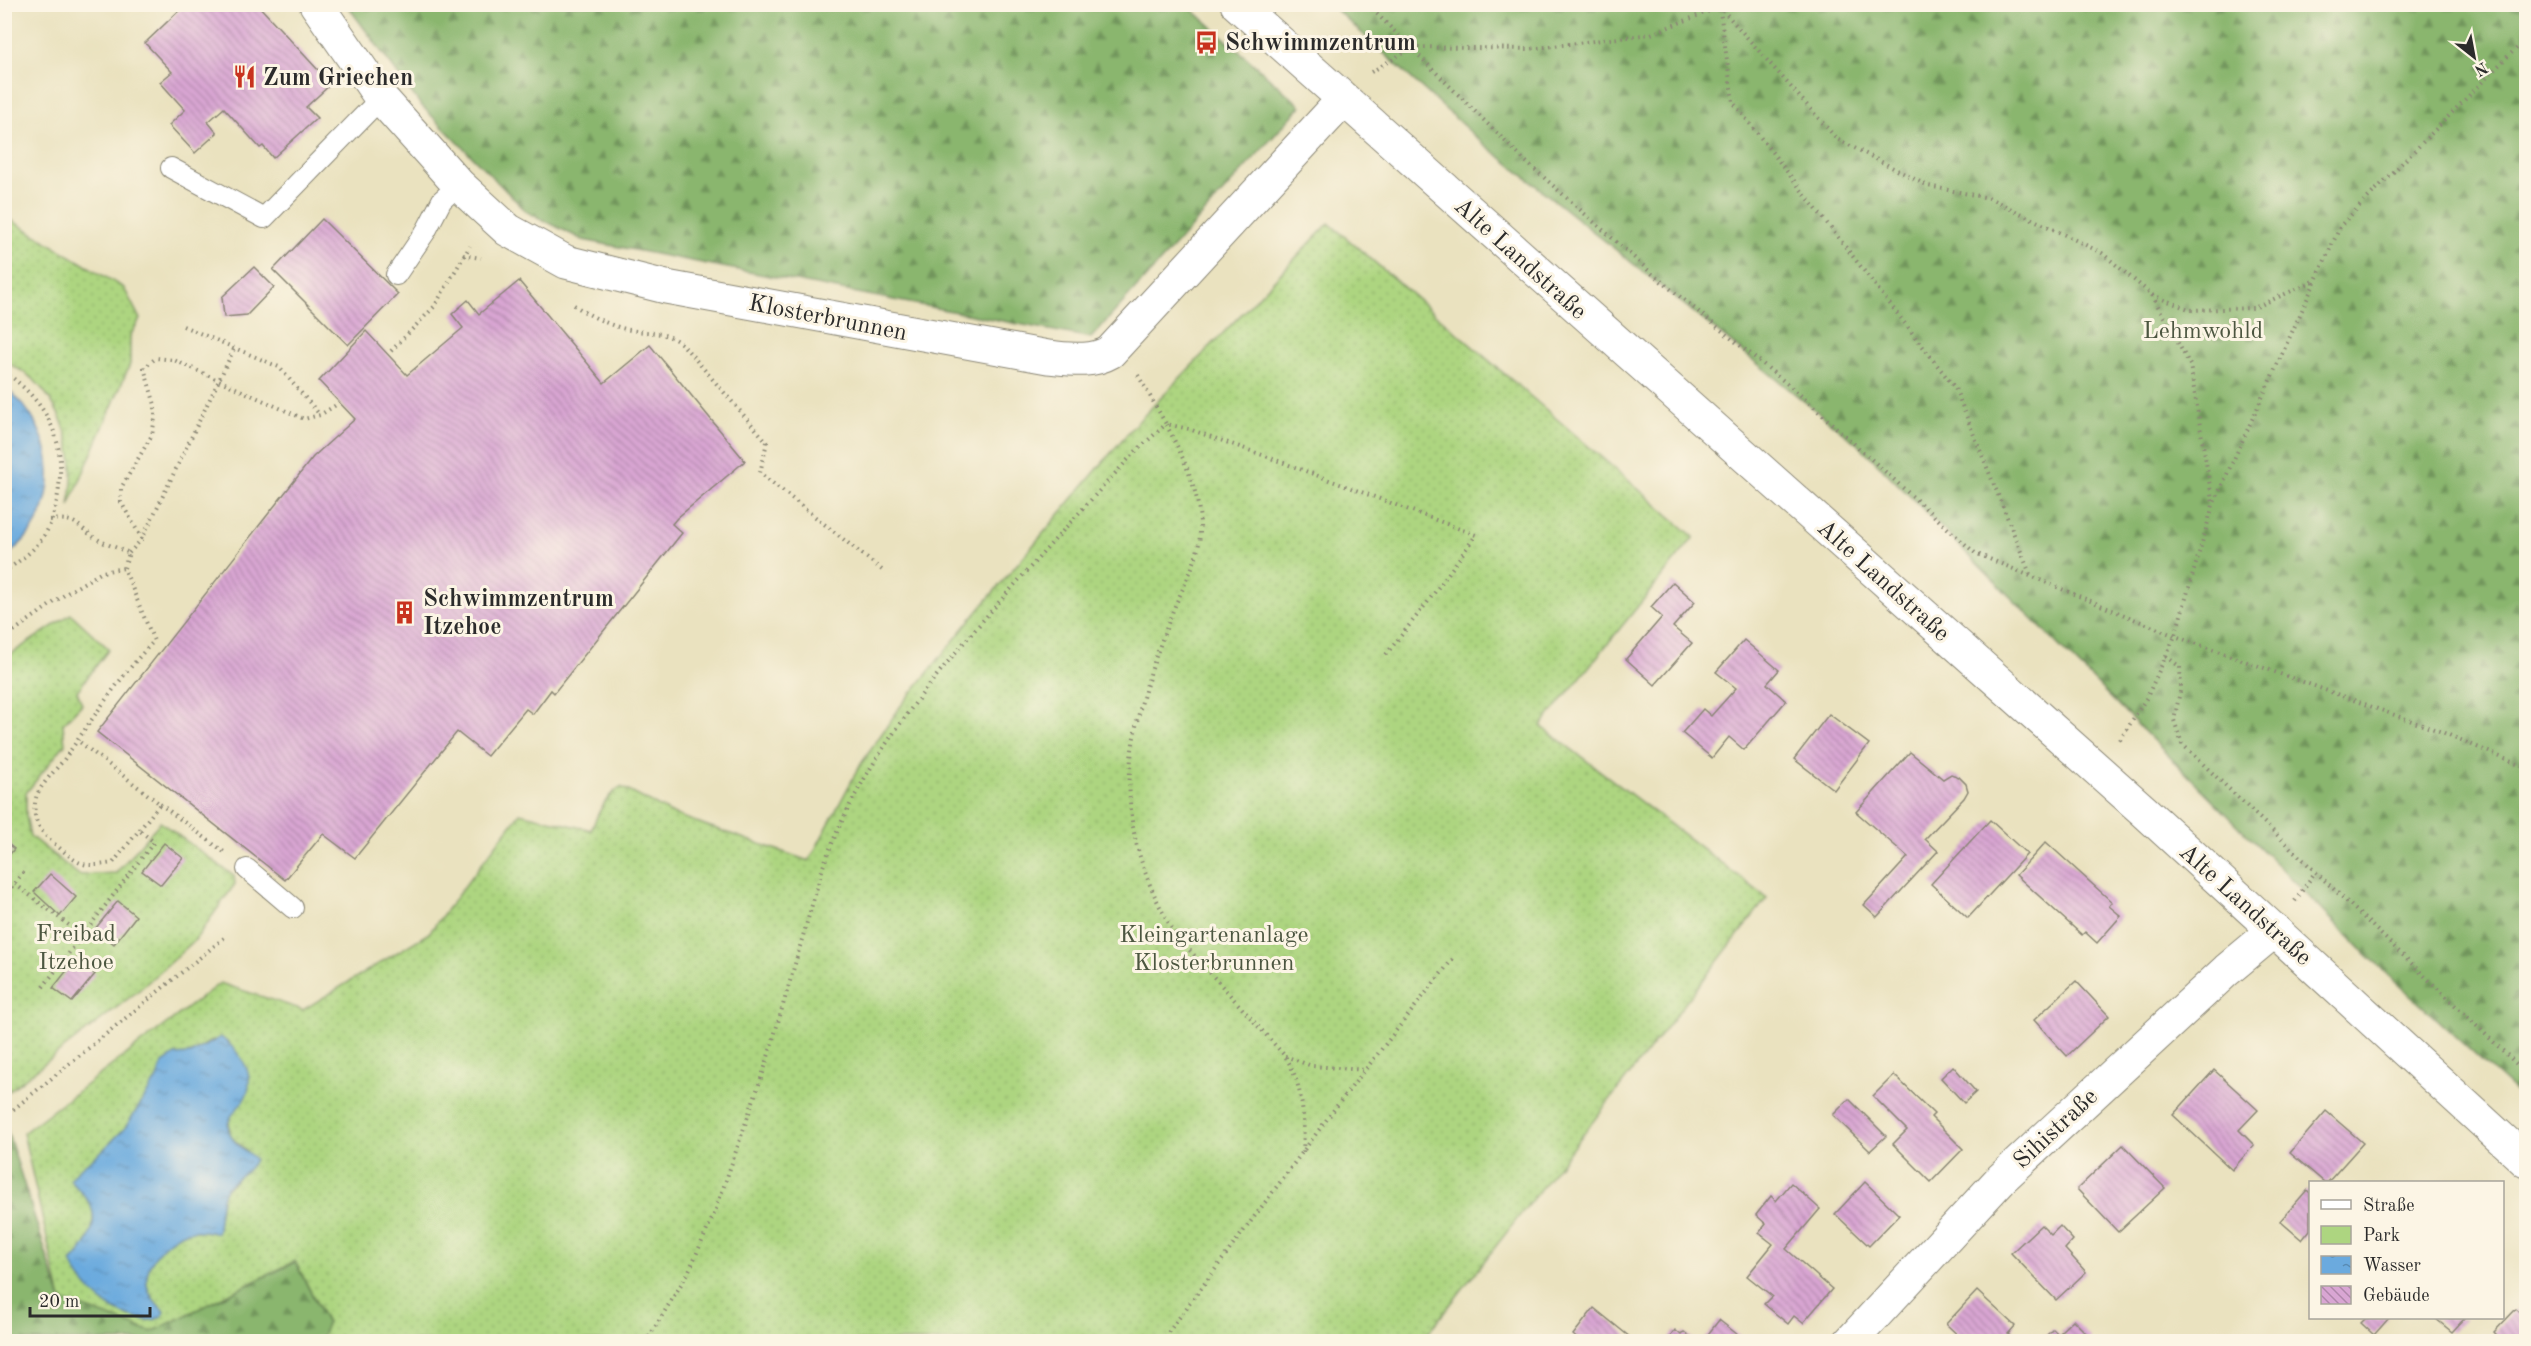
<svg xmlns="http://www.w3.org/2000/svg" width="2531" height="1346" font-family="'Old Standard TT',serif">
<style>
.green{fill:url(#green-dots);stroke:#6c8056;stroke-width:1.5;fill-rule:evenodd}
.forest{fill:url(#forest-firs);stroke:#5a704c;stroke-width:1.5}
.water{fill:url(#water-ripples);stroke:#4b6a84;stroke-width:1.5}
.building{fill:url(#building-back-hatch)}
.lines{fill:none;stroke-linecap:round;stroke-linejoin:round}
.service-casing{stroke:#8a8675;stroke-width:22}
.minor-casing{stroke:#8a8675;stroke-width:35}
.tertiary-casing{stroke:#8a8675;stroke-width:35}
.path{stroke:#8a8675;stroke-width:4;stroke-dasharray:1.5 4.5;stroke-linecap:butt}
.service{stroke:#fff;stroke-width:20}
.minor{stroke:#fff;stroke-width:33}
.tertiary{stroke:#fff;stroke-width:33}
.labels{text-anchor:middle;stroke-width:6;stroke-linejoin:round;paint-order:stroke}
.poi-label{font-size:24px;font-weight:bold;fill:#2b2b2b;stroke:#fcf5e5;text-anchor:start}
.street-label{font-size:24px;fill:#2b2b2b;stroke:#fcf5e5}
.park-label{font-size:24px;fill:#4c5640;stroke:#fcf5e5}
</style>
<defs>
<pattern id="green-dots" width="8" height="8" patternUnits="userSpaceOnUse" patternTransform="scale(1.5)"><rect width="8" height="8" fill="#add580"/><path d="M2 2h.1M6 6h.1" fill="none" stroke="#95b76f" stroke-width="1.8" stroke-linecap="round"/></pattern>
<pattern id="forest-firs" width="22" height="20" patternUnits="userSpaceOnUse" patternTransform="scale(1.5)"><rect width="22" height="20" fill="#8ab66e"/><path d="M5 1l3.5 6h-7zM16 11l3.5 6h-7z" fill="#71945b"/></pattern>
<pattern id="water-ripples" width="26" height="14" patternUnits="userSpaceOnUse" patternTransform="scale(1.5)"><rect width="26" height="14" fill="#6baade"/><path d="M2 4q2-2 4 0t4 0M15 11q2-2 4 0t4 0" fill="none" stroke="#588bb4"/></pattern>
<pattern id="building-back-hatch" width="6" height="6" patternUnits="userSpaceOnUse" patternTransform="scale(1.5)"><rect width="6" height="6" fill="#d9a6d3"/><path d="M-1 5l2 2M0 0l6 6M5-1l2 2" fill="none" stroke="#b087ab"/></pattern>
</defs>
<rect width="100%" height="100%" fill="#fcf5e5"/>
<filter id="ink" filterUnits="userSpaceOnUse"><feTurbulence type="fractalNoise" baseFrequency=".0167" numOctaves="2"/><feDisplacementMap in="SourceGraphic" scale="12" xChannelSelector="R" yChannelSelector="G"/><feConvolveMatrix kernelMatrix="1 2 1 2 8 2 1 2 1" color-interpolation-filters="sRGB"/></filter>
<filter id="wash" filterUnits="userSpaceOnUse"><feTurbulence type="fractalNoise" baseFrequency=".008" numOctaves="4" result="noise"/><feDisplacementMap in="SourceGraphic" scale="24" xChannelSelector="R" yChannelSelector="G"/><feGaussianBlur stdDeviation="1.35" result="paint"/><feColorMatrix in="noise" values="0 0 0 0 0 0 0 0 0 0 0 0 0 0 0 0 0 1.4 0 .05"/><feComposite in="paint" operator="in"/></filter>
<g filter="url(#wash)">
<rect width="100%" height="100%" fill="#eae2bf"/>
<g class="green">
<path d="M4,216L124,288L140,319L130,336V364L69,506C78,460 68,415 35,381C27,373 14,367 5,361Z"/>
<path d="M1329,223L1694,537L1541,726L1767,898L1422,1341H320L327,1323L295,1261L152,1332L61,1300L23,1133L220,983L303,1010L429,933L520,813L591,830C598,814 605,796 621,787L673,814L809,861L859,767L900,707L976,613L1132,428ZM212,1040L228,1042L247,1068L236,1108L229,1118L230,1136L247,1151L241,1174L223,1193L217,1233C209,1232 200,1230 193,1231C171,1232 143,1262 147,1284C149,1296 157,1304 165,1312L71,1262C85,1249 99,1226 91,1206C88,1198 76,1187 70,1180L78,1170L102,1151L125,1128L156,1080L163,1063L175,1055L190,1054Z"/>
<polygon points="71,614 109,649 77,691 82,704 63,724 65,744 26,793 26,815 30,836 79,875 116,873 160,822 234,876 235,884 195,940 138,991 5,1094 5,658"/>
</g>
<g class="forest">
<polygon points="347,5 1187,5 1301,106 1091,338 583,240 527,212 420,104"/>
<polygon points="1331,5 2526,5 2526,1102 2365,953 1861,447 1478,139"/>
<polygon points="4,1121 61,1300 152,1332 295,1262 327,1324 320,1341 5,1341"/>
</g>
<g class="water">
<path d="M5,387C61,432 67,513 5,557Z"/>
<path d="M221,1037C238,1050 257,1073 246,1096C240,1110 221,1118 231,1136C235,1145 248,1152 255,1159C251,1172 233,1178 225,1190C219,1201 220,1220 217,1233C209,1232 200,1230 193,1231C171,1232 143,1262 147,1285C149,1296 157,1304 165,1312C160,1320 153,1321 145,1320C113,1316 84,1291 71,1262C85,1249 99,1226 91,1206C88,1198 76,1187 70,1180L78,1170L102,1151L125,1128L156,1080L163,1063L175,1055L190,1054Z"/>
</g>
<g id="blocks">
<g class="building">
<polygon points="186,4 257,4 331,84 306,107 317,118 273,158 263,146 260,148 224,108 208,122 217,133 195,153 169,125 185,110 160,82 172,72 145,43"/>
<polygon points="322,219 398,294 348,345 273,270"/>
<polygon points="254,267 274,287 247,315 224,317 222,297"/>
<polygon points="519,281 604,383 650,345 745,461 677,518 672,524 682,533 554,693 551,690 533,714 526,709 487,756 457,732 355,858 323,834 285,880 97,732 313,457 355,419 319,381 366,331 407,375 463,328 452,314 468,300 479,314"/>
<polygon points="1673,582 1695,602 1673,627 1692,643 1655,685 1626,659 1662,617 1651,607"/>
<polygon points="1744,640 1779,670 1767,684 1786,701 1744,750 1729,737 1712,758 1682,733 1703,709 1711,716 1736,688 1716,672"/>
<polygon points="1829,714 1869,744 1834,790 1794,759"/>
<polygon points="1910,752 1943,779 1951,774 1959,777 1966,784 1968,791 1964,798 1925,839 1938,851 1877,917 1864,905 1908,857 1856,812"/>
<polygon points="1990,820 2027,854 1968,918 1931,884"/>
<polygon points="4,841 14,849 4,862"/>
<polygon points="2046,842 2112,902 2109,906 2121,916 2097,943 2085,932 2082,935 2016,875"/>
<polygon points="164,843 183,858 161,885 142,871"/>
<polygon points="50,874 76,897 60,916 34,892"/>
<polygon points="118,901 136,916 114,944 95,929"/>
<polygon points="76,959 95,974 72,1002 53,988"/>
<polygon points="2076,981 2109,1016 2067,1056 2034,1020"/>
<polygon points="1953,1066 1976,1092 1964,1103 1941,1078"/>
<polygon points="2214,1070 2258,1110 2239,1130 2254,1145 2232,1170 2173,1115"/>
<polygon points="1894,1075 1934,1114 1931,1117 1963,1149 1931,1182 1893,1144 1907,1130 1873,1096"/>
<polygon points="1849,1099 1886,1136 1870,1151 1833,1115"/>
<polygon points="2326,1111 2363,1143 2328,1182 2324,1182 2290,1153"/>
<polygon points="2123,1145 2165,1188 2118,1232 2077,1189"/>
<polygon points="1865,1182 1899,1215 1869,1246 1835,1214"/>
<polygon points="1791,1183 1820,1209 1786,1249 1832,1289 1803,1323 1794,1316 1788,1324 1764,1304 1772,1296 1747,1276 1773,1244 1759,1233 1766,1224 1756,1215 1771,1196 1776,1201"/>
<polygon points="2307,1190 2310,1193 2310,1230 2302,1240 2280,1221"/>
<polygon points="2041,1225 2051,1235 2060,1226 2073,1240 2065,1249 2086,1272 2056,1300 2011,1253"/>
<polygon points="1977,1291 2015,1326 2008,1334 2016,1342 1965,1342 1946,1324"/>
<polygon points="1594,1308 1636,1342 1581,1342 1573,1335"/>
<polygon points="2516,1309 2526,1318 2526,1342 2503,1342 2494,1332"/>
<polygon points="2366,1318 2389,1318 2374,1335 2361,1323"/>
<polygon points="2435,1318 2465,1318 2452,1332"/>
<polygon points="1719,1320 1747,1342 1702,1342"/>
<polygon points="2073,1320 2091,1338 2088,1342 2070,1342 2060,1332"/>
<polygon points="2053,1329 2066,1342 2040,1342"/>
<polygon points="1675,1330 1681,1335 1684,1332 1697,1342 1670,1342 1668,1340"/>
</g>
</g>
</g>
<g filter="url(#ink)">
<use href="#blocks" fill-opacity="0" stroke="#8a8675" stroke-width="1.5"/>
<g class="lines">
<defs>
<g id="service">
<polyline points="171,168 264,218 381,98"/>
<polyline points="396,275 426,231 442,200 459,185"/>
<polyline points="247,869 293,908"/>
</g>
<g id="minor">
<path d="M316,4L381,98L459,185L508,230L566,262L666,287L1048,357C1070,359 1091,363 1110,352L1343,100"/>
<polyline points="1850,1342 2001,1179 2227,970 2275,930"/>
</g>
<polyline id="tertiary" points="1237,4 2145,812 2526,1161"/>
</defs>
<use href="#service" class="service-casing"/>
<use href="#minor" class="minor-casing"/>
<use href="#tertiary" class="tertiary-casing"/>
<g class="path">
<polyline points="1370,4 1376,13 1523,159 1656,277 1796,391 1975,553 2175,636 2442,732 2526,768"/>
<polyline points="1719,4 1733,102 1955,388 2030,574"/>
<polyline points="1371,72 1413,47 1529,49 1651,34 1720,7 1837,139 1928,186 1989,198 2102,253 2152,295 2190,365 2213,505"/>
<polyline points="463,255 481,258"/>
<polyline points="2152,295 2191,310 2254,308 2316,280"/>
<path d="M574,305C590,316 610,326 630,330C651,334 664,330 683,345L767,442L760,473L882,570"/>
<polyline points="183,326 279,367 320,415"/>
<polyline points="391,351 434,307 470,246"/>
<path d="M4,371C48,404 67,439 58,494C56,507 52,523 45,534C36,550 19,561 4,572"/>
<polyline points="1138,375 1166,424 1189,429 1268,457 1476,535 1427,603 1384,657"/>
<path d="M50,520C78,517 77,527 97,539C107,545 119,548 129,553L124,568L154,641C119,677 92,720 63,761C56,769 38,788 36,798C31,820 40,832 56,845C80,865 81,868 113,863L160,804L77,740"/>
<polyline points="142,539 121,502 121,488 152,435 155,418 155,405 144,368 156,358 174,360 304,419 320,415 336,405"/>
<polyline points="129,553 142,539 235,347"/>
<polyline points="4,638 70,591 102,572 124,568"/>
<polyline points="2166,656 2180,667 2181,687 2174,720 2182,744 2526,1073"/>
<polyline points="2120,740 2147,697 2175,636 2213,505 2341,225 2509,55 2526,40"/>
<polyline points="160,804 224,852"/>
<polyline points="15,884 83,936"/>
<polyline points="4,897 26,869"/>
<polyline points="2295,901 2315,872"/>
<polyline points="43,987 154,842 139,830"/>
<polyline points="1285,1056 1312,1066 1365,1070"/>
<polyline points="4,1117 224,938"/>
<path d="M646,1342L688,1273L715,1212L766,1064L823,867C860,762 936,673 1009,591C1050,545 1092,498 1135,452L1166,424C1183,457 1201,492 1200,531C1200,562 1179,592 1169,621C1124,739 1107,820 1175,934L1285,1056C1303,1084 1305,1120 1303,1153"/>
<polyline points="1161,1342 1339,1103 1455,956"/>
</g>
<use href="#service" class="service"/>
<use href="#minor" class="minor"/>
<use href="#tertiary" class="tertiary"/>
</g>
</g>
<defs>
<symbol id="bus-bare" viewBox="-9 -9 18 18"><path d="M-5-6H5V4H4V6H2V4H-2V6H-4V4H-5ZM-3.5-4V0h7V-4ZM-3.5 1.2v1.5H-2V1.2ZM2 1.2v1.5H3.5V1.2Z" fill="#c8321e" stroke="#fcf5e5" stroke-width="2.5" paint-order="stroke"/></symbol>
<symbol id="restaurant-bare" viewBox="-9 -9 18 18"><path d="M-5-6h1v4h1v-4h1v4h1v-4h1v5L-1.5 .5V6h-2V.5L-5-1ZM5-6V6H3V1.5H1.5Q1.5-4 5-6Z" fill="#c8321e" stroke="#fcf5e5" stroke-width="2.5" paint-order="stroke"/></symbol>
<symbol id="building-bare" viewBox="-9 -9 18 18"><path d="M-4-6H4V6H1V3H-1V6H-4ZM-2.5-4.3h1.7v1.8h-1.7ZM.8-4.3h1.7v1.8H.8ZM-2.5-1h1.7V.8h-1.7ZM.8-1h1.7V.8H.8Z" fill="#c8321e" stroke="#fcf5e5" stroke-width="2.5" paint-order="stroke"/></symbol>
</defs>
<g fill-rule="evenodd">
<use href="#bus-bare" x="1190" y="26" width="33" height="33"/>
<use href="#restaurant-bare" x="228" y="60" width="33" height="33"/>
<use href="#building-bare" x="388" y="596" width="33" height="33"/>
</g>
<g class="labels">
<g class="poi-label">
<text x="1225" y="50">Schwimmzentrum</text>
<text x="263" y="85">Zum Griechen</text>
<text x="423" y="606">Schwimmzentrum<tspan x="423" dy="28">Itzehoe</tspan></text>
</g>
<g class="street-label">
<text transform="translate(1521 258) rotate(42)" y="8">Alte Landstraße</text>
<text transform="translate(828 317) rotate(11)" y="8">Klosterbrunnen</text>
<text transform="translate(1884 580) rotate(42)" y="8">Alte Landstraße</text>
<text transform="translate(2246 904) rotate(42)" y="8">Alte Landstraße</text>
<text transform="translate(2055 1128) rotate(-43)" y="8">Sihistraße</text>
</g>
<g class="park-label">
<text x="2203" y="338">Lehmwohld</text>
<text x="76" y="941">Freibad<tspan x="76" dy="28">Itzehoe</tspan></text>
<text x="1214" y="942">Kleingartenanlage<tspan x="1214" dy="28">Klosterbrunnen</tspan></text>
</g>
</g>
<rect width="2531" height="1346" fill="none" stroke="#fcf5e5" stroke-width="24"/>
<rect x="2309" y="1181" width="195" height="138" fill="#fcf5e5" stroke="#a8a49b" stroke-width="1.5"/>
<rect x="2321" y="1200" width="30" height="9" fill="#ffffff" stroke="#a8a49b" stroke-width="1.5"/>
<text x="2363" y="1211" font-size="18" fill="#2b2b2b">Straße</text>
<rect x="2321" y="1226" width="30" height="18" fill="#add580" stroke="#a8a49b" stroke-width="1.5"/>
<text x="2363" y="1241" font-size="18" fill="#2b2b2b">Park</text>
<rect x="2321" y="1256" width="30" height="18" fill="url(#water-ripples)" stroke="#a8a49b" stroke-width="1.5"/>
<text x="2363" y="1271" font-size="18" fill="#2b2b2b">Wasser</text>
<rect x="2321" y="1286" width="30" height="18" fill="url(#building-back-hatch)" stroke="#a8a49b" stroke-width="1.5"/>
<text x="2363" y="1301" font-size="18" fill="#2b2b2b">Gebäude</text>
<g transform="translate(2474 57) rotate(149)" stroke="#fcf5e5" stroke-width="4.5" paint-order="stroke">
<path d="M0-4.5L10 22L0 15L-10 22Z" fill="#2b2b2b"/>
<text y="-9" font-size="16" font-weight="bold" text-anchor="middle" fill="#2b2b2b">N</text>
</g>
<path d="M30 1307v9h120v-9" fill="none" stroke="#2b2b2b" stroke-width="3"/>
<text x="39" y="1307" font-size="18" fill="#2b2b2b" stroke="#fcf5e5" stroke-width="4.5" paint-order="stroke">20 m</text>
</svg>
